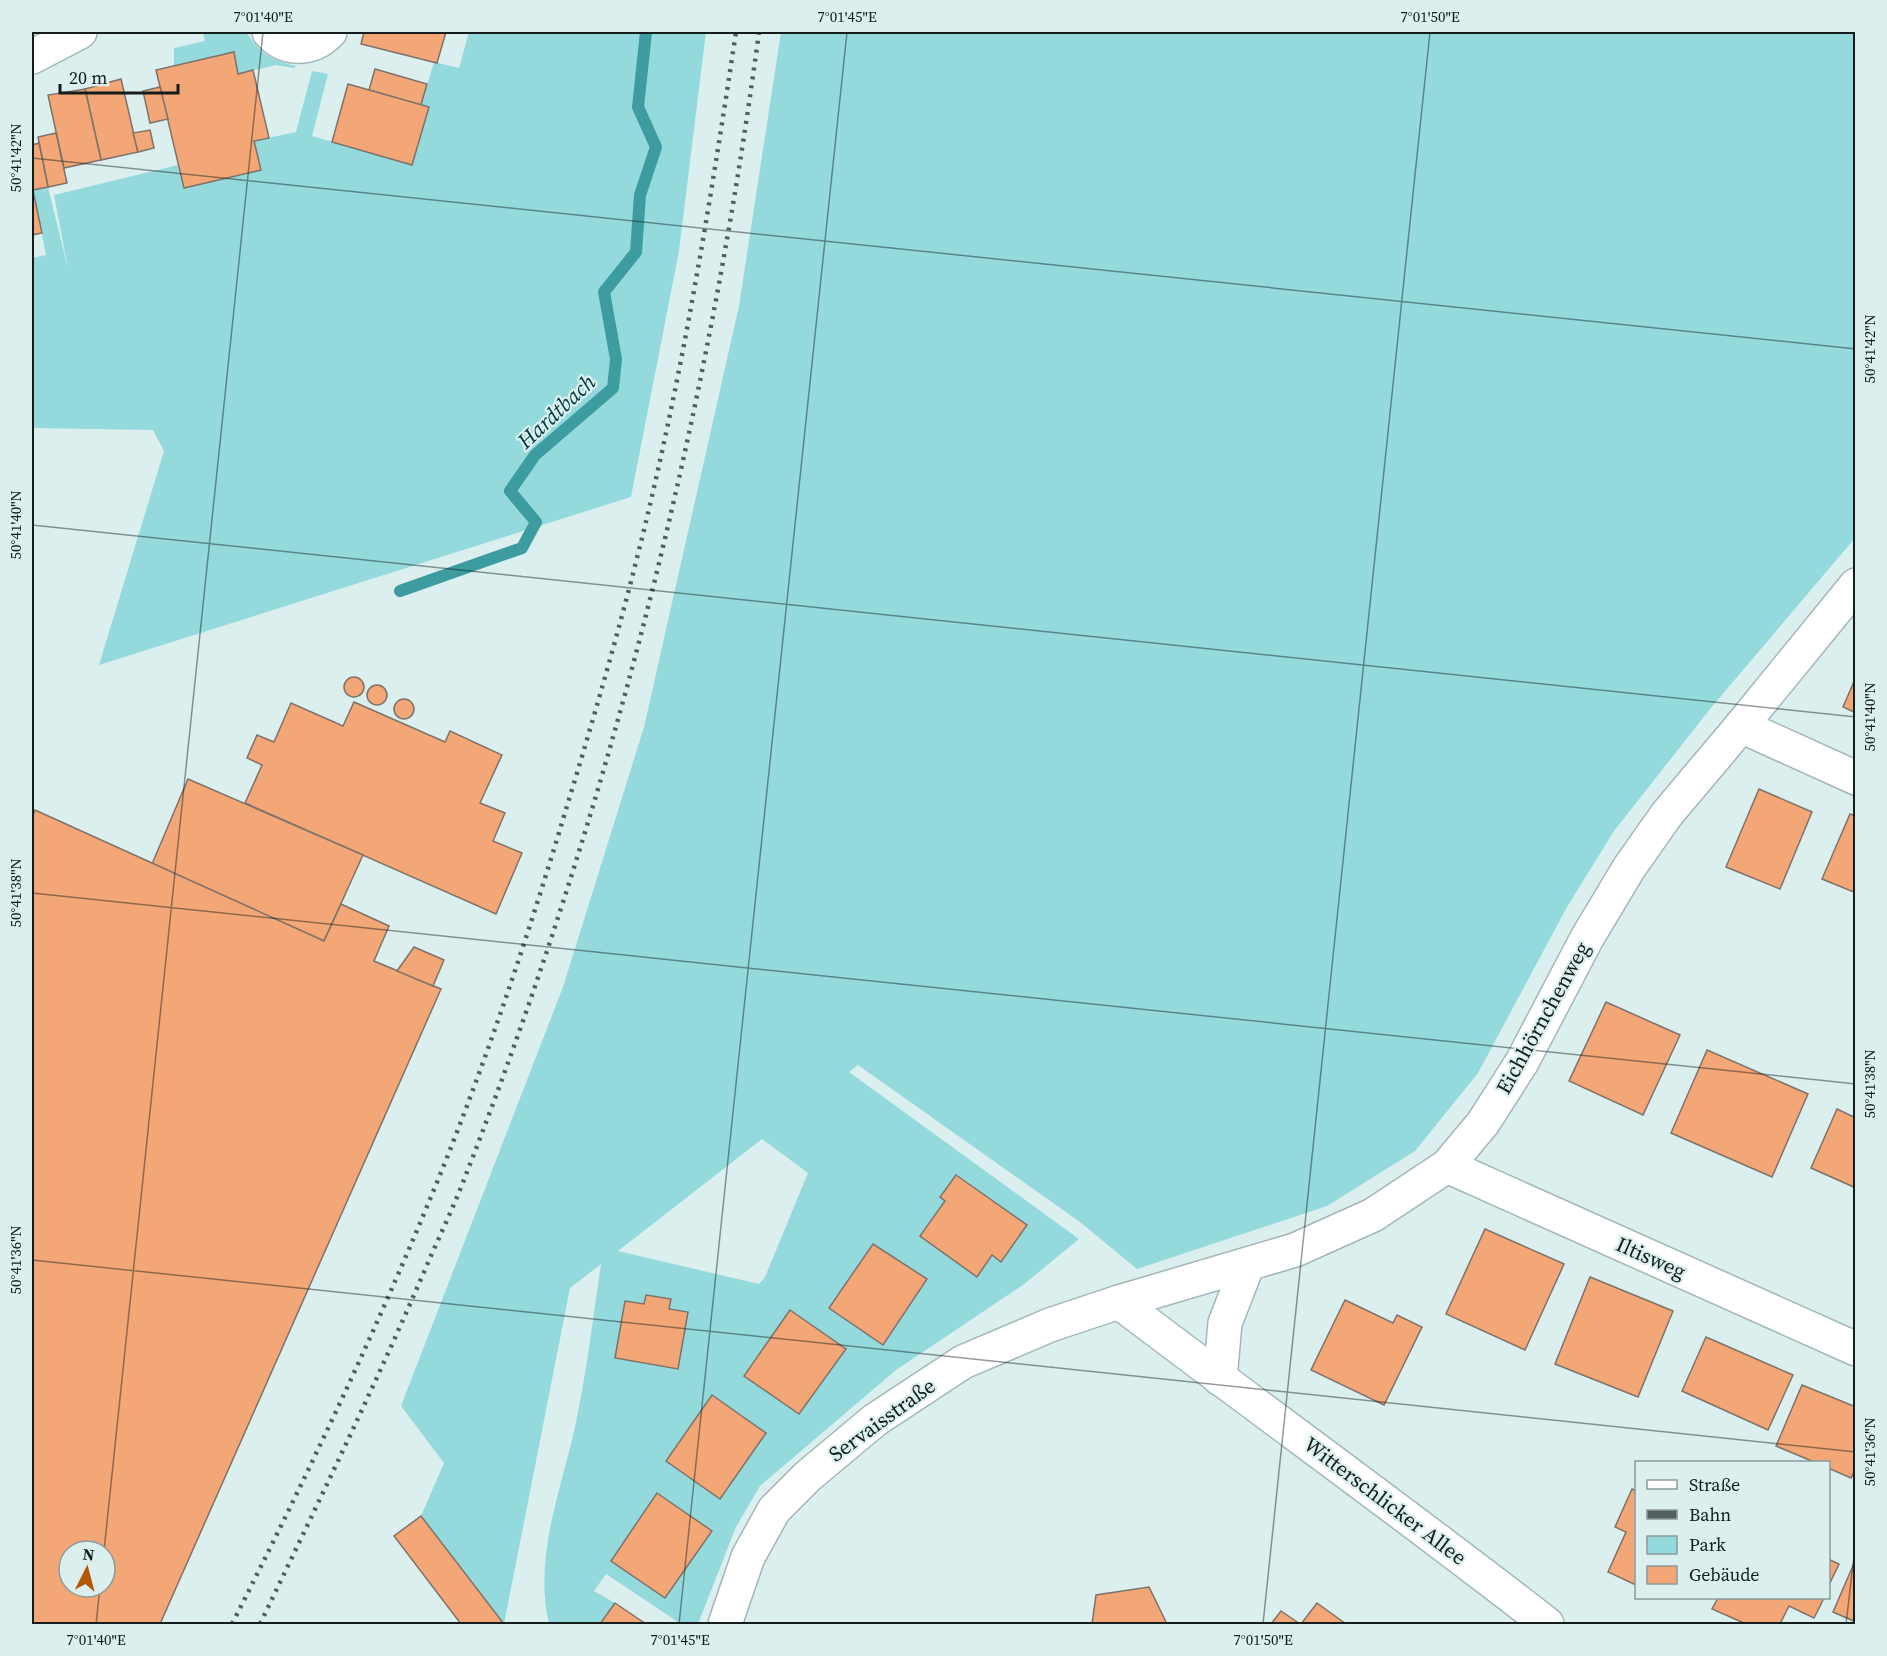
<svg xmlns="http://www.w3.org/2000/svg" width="1887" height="1656" font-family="'Source Serif 4',serif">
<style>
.green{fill:#94dadd;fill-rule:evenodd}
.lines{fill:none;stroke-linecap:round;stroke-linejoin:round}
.stream{stroke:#3c9ca0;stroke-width:12}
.building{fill:#f3a676;stroke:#7f726a;stroke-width:1.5;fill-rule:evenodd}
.minor-casing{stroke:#a4b6b7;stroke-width:36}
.tertiary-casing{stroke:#a4b6b7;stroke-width:36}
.minor{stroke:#fff;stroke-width:33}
.tertiary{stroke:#fff;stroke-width:33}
.rail{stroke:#535e5e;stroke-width:4.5;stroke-dasharray:3 6;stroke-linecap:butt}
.ticks{fill:none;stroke:#151c1c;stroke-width:1.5;stroke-opacity:0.45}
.labels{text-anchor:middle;stroke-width:4.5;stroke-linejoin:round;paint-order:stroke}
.street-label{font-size:21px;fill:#151c1c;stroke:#dbefef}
.water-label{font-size:22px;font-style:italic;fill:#003c3f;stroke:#dbefef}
.neatline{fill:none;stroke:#151c1c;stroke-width:2}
.ticks-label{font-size:15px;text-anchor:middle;fill:#151c1c}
</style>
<rect width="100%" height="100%" fill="#dbefef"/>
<g class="green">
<path d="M203,32H246C263,55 267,59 296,66L294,68L276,65L238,74L231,53L174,66V48L205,41Z"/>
<polygon points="469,32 706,32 679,251 631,497 99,665 164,451 153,430 32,428 32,258 46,255 33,190 48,187 68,269 54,195 178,165 184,188 261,169 254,141 296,132 312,71 328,74 312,136 412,165 429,107 421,105 434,62 459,68"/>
<path d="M781,32H1855V538L1710,709L1614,831L1567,907L1478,1073L1415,1151L1327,1206L1137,1269L1080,1222L858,1065L849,1072L1079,1239L1023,1285L896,1370L760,1486L736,1527L698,1624H681L606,1574L594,1591L615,1603L600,1624H549C533,1556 562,1489 576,1422C587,1370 593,1317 601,1264L570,1288L504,1624L421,1516L444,1463L401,1406L563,987L644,727L739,306ZM762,1139L808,1173L765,1277L759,1284L618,1251Z"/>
</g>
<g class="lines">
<polyline class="stream" points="400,591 522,548 536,522 510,491 535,455 613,388 616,359 604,292 636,252 640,195 656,147 638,107 646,32"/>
</g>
<g class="building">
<polygon points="364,32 446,32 437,63 361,44"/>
<polygon points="234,52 238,74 253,70 269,138 254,141 261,170 184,188 156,70"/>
<polygon points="375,69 427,84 421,105 369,90"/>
<polygon points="121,79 138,152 101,160 85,89"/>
<polygon points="348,84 429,107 412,165 332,142"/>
<polygon points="160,87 168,119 150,123 143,91"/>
<polygon points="85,89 101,160 64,168 48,95"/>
<polygon points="150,130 154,148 138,152 133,133"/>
<polygon points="56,133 67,183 48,187 38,137"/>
<polygon points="39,143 48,187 33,190 32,145"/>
<polygon points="32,186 42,233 32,235"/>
<polygon points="1856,677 1856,713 1843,707"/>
<circle cx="354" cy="687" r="10"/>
<circle cx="377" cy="695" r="10"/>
<circle cx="404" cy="709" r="10"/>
<polygon points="354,702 445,742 450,731 502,755 480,803 505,813 493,841 522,853 496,914 245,803 262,765 247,758 257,735 274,742 291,703 343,726"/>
<polygon points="188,779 363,855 324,941 152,864"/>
<polygon points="1759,789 1812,812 1780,889 1726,867"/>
<path d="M35,810L324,941L341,904L389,926L374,961L441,989L160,1624H32V819ZM69,1551H105V1587H69Z"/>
<polygon points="1850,814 1856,816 1856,893 1822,879"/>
<polygon points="414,947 444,960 433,986 397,971"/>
<polygon points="1606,1002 1680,1035 1643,1115 1569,1081"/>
<polygon points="1707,1050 1808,1094 1772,1177 1671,1133"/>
<polygon points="1837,1109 1856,1118 1856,1188 1811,1168"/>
<polygon points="956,1175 1027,1225 1001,1262 992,1255 977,1277 920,1236 945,1201 940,1197"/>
<polygon points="1485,1229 1564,1264 1525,1350 1446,1314"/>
<polygon points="873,1244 927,1279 883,1345 829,1308"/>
<polygon points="1590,1277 1673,1311 1638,1397 1555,1364"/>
<polygon points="646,1295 671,1299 669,1309 688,1312 678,1369 615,1358 625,1301 644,1304"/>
<polygon points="1345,1300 1393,1323 1397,1315 1422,1327 1384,1405 1311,1370"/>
<polygon points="790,1310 846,1349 799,1414 744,1376"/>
<polygon points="1706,1337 1793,1375 1768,1430 1682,1391"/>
<polygon points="1802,1385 1856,1407 1856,1468 1851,1478 1828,1468 1828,1462 1814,1462 1776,1446"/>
<polygon points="712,1395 766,1433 720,1499 666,1461"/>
<polygon points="1632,1489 1636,1491 1636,1585 1608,1572 1626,1532 1615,1527"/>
<polygon points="657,1493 712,1531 665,1598 611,1561"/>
<polygon points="421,1516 504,1624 461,1624 394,1536"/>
<polygon points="1828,1559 1839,1564 1828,1587"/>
<polygon points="1855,1561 1856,1561 1856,1622 1833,1612"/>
<polygon points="1149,1587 1167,1624 1092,1624 1096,1595"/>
<polygon points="1718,1598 1824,1598 1814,1618 1789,1606 1780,1624 1746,1624 1712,1609"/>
<polygon points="615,1603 646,1624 600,1624"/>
<polygon points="1317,1603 1346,1624 1301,1624"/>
<polygon points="1281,1611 1300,1624 1271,1624"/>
</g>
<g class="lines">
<defs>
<g id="minor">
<path d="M269,32C286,52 313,50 330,32"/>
<polyline points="32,57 80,32"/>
<polyline points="1741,726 1856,778"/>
<polyline points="1447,1166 1856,1349"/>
<path d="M1119,1302C1261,1410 1406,1514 1547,1624"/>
<polyline points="1220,1379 1225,1323 1248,1264"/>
</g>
<polyline id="tertiary" points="725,1624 748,1557 774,1510 808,1476 875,1420 963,1362 1050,1325 1119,1302 1295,1250 1373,1215 1447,1166 1483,1123 1522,1062 1587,938 1629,868 1667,814 1741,726 1856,585"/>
</defs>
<use href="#minor" class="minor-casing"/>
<use href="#tertiary" class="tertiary-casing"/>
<use href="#minor" class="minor"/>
<use href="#tertiary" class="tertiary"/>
<g class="rail">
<path d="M232,1624C308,1474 381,1321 444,1165C491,1047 531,927 567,806C603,688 637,568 663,447C693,310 715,171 736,32"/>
<path d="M260,1624C318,1503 377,1382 430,1258C443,1229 456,1201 467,1172C610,805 707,422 759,32"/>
</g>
</g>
<path class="ticks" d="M32,158L1856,349M32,525L1856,717M32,893L1856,1084M32,1260L1856,1452M104,1551L263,32M96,1624L100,1587M679,1624L847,32M1263,1624L1430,32M1846,1624L1856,1539"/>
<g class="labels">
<g class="street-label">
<text transform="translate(1543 1018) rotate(-61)" y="7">Eichhörnchenweg</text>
<text transform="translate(1651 1258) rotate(24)" y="7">Iltisweg</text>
<text transform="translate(882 1420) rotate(-36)" y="7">Servaisstraße</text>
<text transform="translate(1385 1501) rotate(37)" y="7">Witterschlicker Allee</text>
</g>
<g class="water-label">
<text transform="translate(556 411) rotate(-43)" y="8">Hardtbach</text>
</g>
</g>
<rect width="1887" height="1656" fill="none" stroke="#dbefef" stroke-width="66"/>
<rect x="1635" y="1461" width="195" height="138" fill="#dbefef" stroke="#8c9b9b" stroke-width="1.5"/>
<rect x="1647" y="1480" width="30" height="9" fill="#ffffff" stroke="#8c9b9b" stroke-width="1.5"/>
<text x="1689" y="1491" font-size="18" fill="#151c1c">Straße</text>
<rect x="1647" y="1510" width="30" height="9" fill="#535e5e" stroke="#8c9b9b" stroke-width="1.5"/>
<text x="1689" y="1521" font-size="18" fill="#151c1c">Bahn</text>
<rect x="1647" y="1536" width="30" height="18" fill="#94dadd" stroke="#8c9b9b" stroke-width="1.5"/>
<text x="1689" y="1551" font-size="18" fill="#151c1c">Park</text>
<rect x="1647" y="1566" width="30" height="18" fill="#f3a676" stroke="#8c9b9b" stroke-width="1.5"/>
<text x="1689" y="1581" font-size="18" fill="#151c1c">Gebäude</text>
<g transform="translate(87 1569) rotate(6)"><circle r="28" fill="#dbefef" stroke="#8c9b9b" stroke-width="1.5"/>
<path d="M0-4.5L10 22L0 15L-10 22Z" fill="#b45702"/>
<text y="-9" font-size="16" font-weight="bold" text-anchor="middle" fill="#151c1c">N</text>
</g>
<path d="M60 84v9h118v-9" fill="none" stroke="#151c1c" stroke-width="3"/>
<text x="69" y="84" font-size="18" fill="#151c1c" stroke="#dbefef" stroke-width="4.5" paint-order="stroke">20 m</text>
<rect x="33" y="33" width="1821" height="1590" class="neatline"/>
<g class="ticks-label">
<text x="263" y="22">7°01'40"E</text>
<text x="847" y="22">7°01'45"E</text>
<text x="1430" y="22">7°01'50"E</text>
<text transform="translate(16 158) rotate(-90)" y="5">50°41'42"N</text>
<text transform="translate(1870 349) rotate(-90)" y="5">50°41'42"N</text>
<text transform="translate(16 525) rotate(-90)" y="5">50°41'40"N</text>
<text transform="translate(1870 717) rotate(-90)" y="5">50°41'40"N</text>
<text transform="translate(16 893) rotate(-90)" y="5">50°41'38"N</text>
<text transform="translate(1870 1084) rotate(-90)" y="5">50°41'38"N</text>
<text transform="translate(16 1260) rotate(-90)" y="5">50°41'36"N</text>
<text transform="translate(1870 1452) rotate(-90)" y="5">50°41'36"N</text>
<text x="96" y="1645">7°01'40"E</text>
<text x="680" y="1645">7°01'45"E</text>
<text x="1263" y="1645">7°01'50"E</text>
</g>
</svg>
